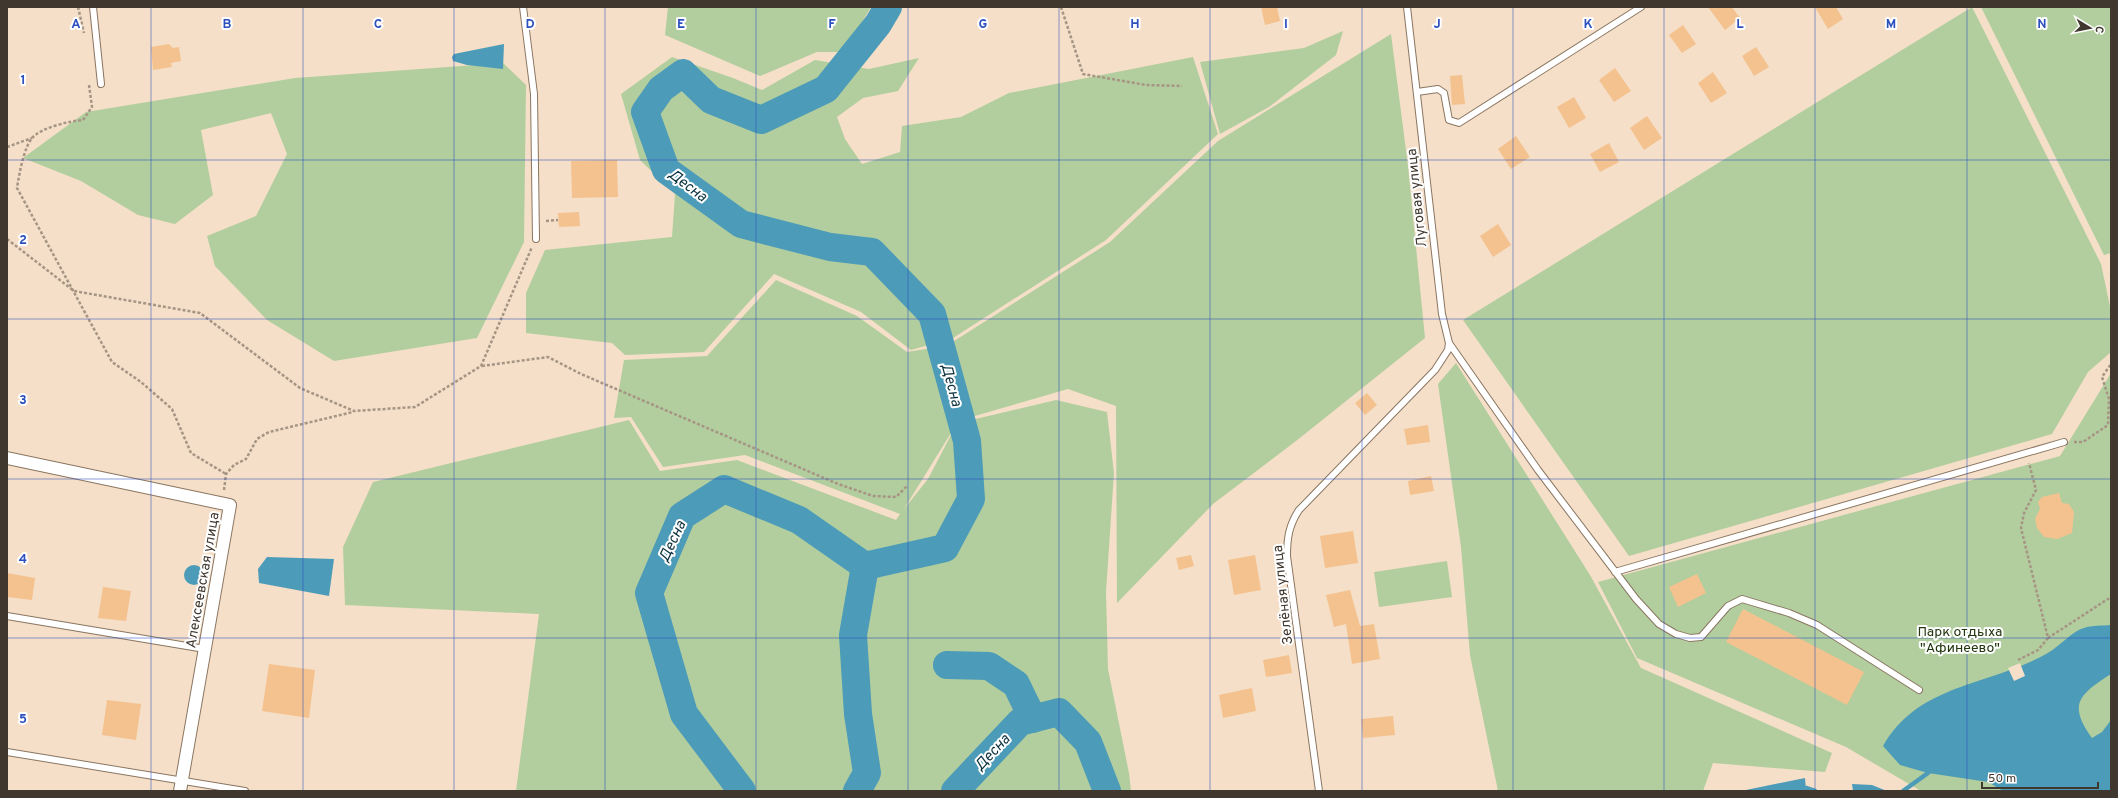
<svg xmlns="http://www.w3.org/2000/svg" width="2118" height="798" font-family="Overpass,sans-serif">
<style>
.green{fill:#b2ce9e;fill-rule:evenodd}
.water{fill:#4c9bb8}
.pier{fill:#f5dfc8}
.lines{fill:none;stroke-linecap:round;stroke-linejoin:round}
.stream{stroke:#4c9bb8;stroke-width:4.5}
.river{stroke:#4c9bb8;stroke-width:28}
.building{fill:#f4c28e}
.service-casing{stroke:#8a7662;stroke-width:8}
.minor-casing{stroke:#8a7662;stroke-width:14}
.path{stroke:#a69585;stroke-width:2.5;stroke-dasharray:3 2;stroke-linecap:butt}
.service{stroke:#fff;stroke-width:6}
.minor{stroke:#fff;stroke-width:12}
.grid{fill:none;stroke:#2d50bf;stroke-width:1;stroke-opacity:0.55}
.labels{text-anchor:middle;stroke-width:4;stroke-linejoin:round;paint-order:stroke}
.street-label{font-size:14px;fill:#40372e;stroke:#fff}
.park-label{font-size:14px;fill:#22370d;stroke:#fff}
.water-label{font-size:15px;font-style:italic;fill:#0d323f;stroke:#fff}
.grid-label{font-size:13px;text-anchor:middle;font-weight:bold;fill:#2d50bf;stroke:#fff;stroke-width:4;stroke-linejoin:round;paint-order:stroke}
</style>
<rect width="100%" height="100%" fill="#f5dfc8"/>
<g class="green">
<polygon points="668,7 871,7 844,52 817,52 760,76 665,35"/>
<polygon points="1972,7 2101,264 2111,311 2111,352 2088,372 2052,434 1629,556 1463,320"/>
<polygon points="1981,7 2111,7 2111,253 2104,255"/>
<polygon points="1343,31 1336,55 1269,107 1220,134 1200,62 1304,48"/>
<polygon points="1391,34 1408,166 1425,338 1296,441 1213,504 1117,603 1116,406 1068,389 968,418 951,343 1110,242 1218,141"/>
<polygon points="672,57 733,78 762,90 815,60 869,69 919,58 898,91 863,98 837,117 845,139 862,164 900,152 902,126 961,117 1009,93 1193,57 1218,134 1106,240 953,338 911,350 861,312 774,274 704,352 625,355 612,343 526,333 526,293 545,250 672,237 675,194 640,160 621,94"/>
<polygon points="503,63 526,85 524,242 477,338 334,361 267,320 215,266 207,236 256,216 287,154 271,113 201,130 213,195 175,224 138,215 81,181 23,158 86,112 295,78"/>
<path d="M776,280L857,316L907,352L932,348L955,426L971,420L1056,400L1107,412L1114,473L1106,592L1108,669L1129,773L1131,791H516L539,614L345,605L343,547L373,482L629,420L660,471L737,460L896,520L900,514L745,455L663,467L631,417L614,418L624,360L707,356ZM952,433L928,479L904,509L951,433Z"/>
<polygon points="1456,363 1590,575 1641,668 1832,753 1825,772 1713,763 1703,791 1498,791 1470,655 1461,547 1438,384"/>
<polygon points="2111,373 2111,791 1921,791 1846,747 1637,658 1598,582 2060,456"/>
<polygon points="1447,561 1452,597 1379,607 1374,572"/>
</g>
<g class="water">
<polygon points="504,44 503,69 467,65 453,61 452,57 454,54"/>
<polygon points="267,557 334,559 329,596 259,583 258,569"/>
<circle cx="194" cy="575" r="10"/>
<path d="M2111,625V674C2080,694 2067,704 2092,738L2102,732L2111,720V791H2003L1988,782L1928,773L1900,765L1883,746C1919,683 1989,686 2046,654C2058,648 2072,631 2084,628C2092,625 2103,626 2111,625Z"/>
<polygon points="1805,778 1806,791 1741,791"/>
<polygon points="1852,784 1872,785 1887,791 1853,791"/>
</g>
<polygon class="pier" points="2020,663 2025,676 2014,681 2008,668"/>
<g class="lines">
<g class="stream">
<polyline points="1795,791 1806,788 1815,791"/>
<polyline points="1903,791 1928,773 1931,768"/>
</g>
<g class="river">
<polyline points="947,665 989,666 1016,684 1033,719"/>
<polyline points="742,791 684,714 649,593 682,516 724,489 799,520 865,566 945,548 971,499 967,441 932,314 872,252 830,247 741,224 666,170 645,112 661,89 683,73 711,100 761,120 826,89 878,24 888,7"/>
<polyline points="857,791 867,773 858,714 853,635 865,566"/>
<polyline points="955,791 1020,722 1059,712 1088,742 1107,791"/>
</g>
</g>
<g class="building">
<polygon points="1261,7 1277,7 1280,21 1265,25"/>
<polygon points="1708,7 1732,7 1740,18 1725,30"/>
<polygon points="1815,7 1836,7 1843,19 1828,29"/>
<polygon points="1683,25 1696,44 1682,53 1669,35"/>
<polygon points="169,44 173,48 179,47 181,61 171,63 172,67 153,70 151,47"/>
<polygon points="1756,47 1769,67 1754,76 1742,56"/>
<polygon points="1615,68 1631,91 1614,102 1599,80"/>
<polygon points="1713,72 1727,93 1711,103 1698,83"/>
<polygon points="1462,75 1465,104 1452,105 1450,76"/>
<polygon points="1574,97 1586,118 1569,128 1557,107"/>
<polygon points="1647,116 1662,138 1644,150 1630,128"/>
<polygon points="1516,136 1530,157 1511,169 1498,149"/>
<polygon points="1609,143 1619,162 1600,172 1590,154"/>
<polygon points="617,160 618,197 572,198 571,161"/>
<polygon points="579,212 580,226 559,227 558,213"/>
<polygon points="1498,224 1511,245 1493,257 1480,236"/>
<polygon points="1367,393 1377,405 1365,415 1355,403"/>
<polygon points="1428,425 1430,442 1407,445 1404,429"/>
<polygon points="1431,476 1434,491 1410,495 1408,481"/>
<polygon points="2059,493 2062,503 2069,504 2074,512 2072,533 2057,539 2044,537 2037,528 2035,519 2040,509 2038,502 2042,497"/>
<polygon points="1353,531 1358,563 1325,568 1320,536"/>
<polygon points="1191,555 1194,566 1179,570 1176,558"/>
<polygon points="1255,555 1261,590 1234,595 1228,560"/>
<polygon points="7,573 35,578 32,600 7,597"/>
<polygon points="1697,574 1706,593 1678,607 1669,587"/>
<polygon points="103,587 131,591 126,621 98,618"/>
<polygon points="1350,590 1360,626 1374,624 1380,659 1352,664 1346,624 1334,627 1326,595"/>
<polygon points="1743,609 1864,672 1847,705 1726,642"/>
<polygon points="1289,655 1292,673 1266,677 1263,660"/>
<polygon points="269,664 315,670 309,718 262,711"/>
<polygon points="1252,688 1256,711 1223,718 1219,695"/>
<polygon points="107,700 141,704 136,740 102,735"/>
<polygon points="1393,716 1395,735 1363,738 1361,719"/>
</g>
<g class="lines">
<defs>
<g id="service">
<polyline points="93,7 101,84"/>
<polyline points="523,7 534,94 536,239"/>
<polyline points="1417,92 1438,89 1444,93 1449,120 1459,123 1641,7"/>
<polyline points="1449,343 1538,470 1636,599 1659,624 1676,634 1690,638 1701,637 1728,606 1742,599 1789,613 1817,625 1919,690"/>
<polyline points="1615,572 2064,442"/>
<polyline points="7,616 205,649"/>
<polyline points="7,752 245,791"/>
<path d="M1319,791L1287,556C1287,538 1289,525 1299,510L1435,370L1448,350L1449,343L1442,314L1407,7"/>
</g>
<polyline id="minor" points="7,458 230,505 180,791"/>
</defs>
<use href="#service" class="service-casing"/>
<use href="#minor" class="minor-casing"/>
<g class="path">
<polyline points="78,7 84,33"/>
<polyline points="1061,7 1083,74 1146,85 1182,86"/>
<path d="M89,85L92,107L83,120C70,121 43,127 33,137C24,146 19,175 17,188L112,362L141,382L172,409L191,453L226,474"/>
<polyline points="7,147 32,138"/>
<polyline points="546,221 558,220"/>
<polyline points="7,239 74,291 200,313 300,388 354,411 415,407 481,366 532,247"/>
<polyline points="482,366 548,357 581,374 838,484 873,496 896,497 907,486"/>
<polyline points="2074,442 2083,442 2108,425 2109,399 2102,377 2111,364"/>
<polyline points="224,490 226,474 234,465 246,459 257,439 269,432 353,412"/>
<polyline points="2048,638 2111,597"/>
<polyline points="2018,660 2038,650 2048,638 2021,528 2024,513 2036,490 2029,463"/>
</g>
<use href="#service" class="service"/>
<use href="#minor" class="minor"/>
</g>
<path class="grid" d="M151,7V791M303,7V791M454,7V791M605,7V791M756,7V791M908,7V791M1059,7V791M1210,7V791M1362,7V791M1513,7V791M1664,7V791M1815,7V791M1967,7V791M7,160H2111M7,319H2111M7,479H2111M7,638H2111"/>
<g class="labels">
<g class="street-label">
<text transform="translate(1416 198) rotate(-96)" y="5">Луговая улица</text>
<text transform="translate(202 580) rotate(-80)" y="5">Алексеевская улица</text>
<text transform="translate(1282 595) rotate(-96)" y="5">Зелёная улица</text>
</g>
<g class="park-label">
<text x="1960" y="636">Парк отдыха<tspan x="1960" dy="16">"Афинеево"</tspan></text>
</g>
<g class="water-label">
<text transform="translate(688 185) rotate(37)" y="5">Десна</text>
<text transform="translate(952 385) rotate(75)" y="5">Десна</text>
<text transform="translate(672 541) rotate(-65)" y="5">Десна</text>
<text transform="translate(992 752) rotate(-47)" y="5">Десна</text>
</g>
</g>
<g class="grid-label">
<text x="76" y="28">A</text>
<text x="227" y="28">B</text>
<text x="378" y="28">C</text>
<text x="530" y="28">D</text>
<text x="681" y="28">E</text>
<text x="832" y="28">F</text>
<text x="983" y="28">G</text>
<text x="1135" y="28">H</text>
<text x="1286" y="28">I</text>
<text x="1437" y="28">J</text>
<text x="1588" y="28">K</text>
<text x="1740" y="28">L</text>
<text x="1891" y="28">M</text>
<text x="2042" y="28">N</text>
<text x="23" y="84">1</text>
<text x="23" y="244">2</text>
<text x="23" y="404">3</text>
<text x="23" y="563">4</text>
<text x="23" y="723">5</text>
</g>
<rect width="2118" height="798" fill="none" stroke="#40372e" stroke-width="16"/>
<g transform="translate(2090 28) rotate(100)" stroke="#ffffff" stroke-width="3" paint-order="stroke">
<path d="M0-3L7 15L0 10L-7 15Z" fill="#40372e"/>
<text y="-6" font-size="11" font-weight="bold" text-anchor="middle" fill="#40372e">С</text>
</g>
<path d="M1982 782v6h116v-6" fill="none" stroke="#40372e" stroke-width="2"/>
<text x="1988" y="782" font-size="12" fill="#40372e" stroke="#ffffff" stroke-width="3" paint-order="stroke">50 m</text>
</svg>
